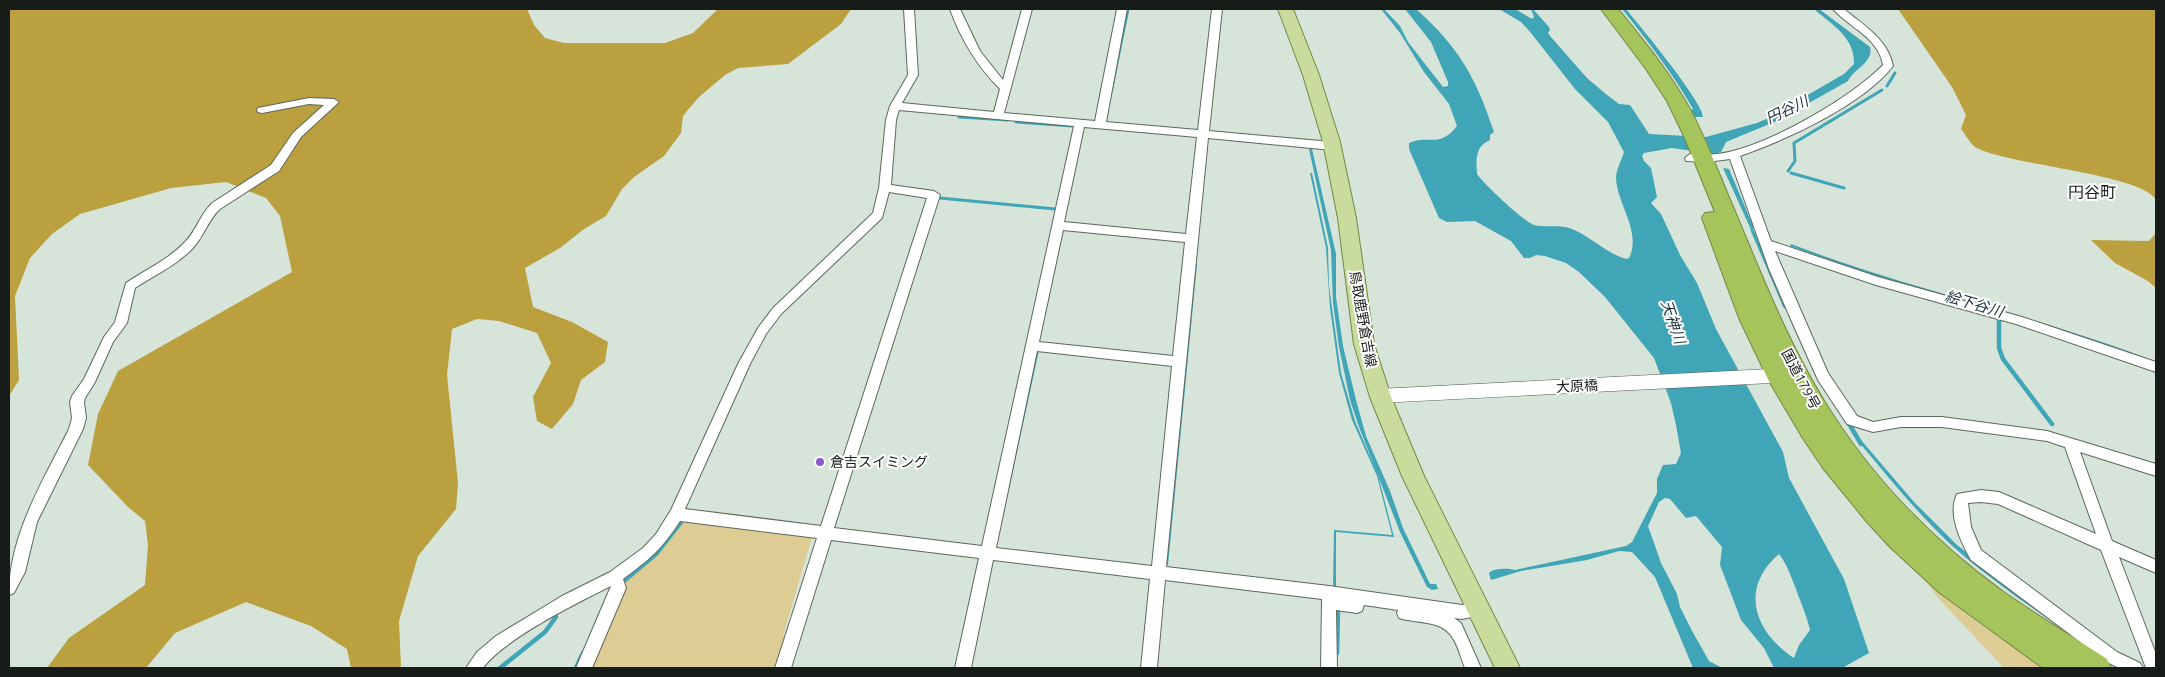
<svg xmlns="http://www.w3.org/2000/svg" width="2165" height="677" font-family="Ubuntu,'Noto Sans JP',sans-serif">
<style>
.green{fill:#ddcd95}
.forest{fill:#baa03e}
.water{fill:#3fa5b7;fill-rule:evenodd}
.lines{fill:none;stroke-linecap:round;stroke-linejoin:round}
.stream-far1{stroke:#3fa5b7;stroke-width:3}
.stream{stroke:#3fa5b7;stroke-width:4.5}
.street-casing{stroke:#5c685e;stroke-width:2}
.secondary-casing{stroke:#5c685e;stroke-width:1}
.primary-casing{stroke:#738944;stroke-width:2}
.highway-casing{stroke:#738944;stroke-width:2}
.street{fill:#fff;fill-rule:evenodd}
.secondary{fill:#fff;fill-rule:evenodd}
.primary{fill:#c9dc9d;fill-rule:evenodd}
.highway{fill:#a5c45c;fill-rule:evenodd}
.poi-dot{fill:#8856ce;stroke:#fff;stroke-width:2}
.labels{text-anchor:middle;stroke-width:4;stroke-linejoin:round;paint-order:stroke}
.street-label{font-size:14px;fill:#171c18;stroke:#fff}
.poi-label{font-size:14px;fill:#171c18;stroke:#fff;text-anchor:start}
.water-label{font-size:15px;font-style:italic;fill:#1c3338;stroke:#fff}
.quarter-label{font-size:16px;fill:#171c18;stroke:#fff}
</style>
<rect width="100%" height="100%" fill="#d6e4d9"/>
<g class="green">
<polygon points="680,518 812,537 783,636 788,641 779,668 591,668 594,655 623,587 623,577"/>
<polygon points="1919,573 1983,626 2047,668 2004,668 1940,600"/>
</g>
<g class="forest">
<polygon points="9,9 527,9 534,25 545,38 564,43 665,43 693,33 718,9 851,9 841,24 788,64 738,68 725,75 699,97 687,111 683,116 681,133 664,156 634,177 622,189 606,216 584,229 560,248 525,268 533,307 572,322 608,342 605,362 581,380 573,404 552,429 537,421 533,397 551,363 537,333 499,321 477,319 452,329 447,375 458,483 456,509 418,556 399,621 401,668 351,668 347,649 311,626 246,602 175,633 146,668 47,668 69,638 145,585 148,545 145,521 128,507 88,465 98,414 118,371 292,272 280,216 266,198 226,182 171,188 80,214 52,234 30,258 15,296 19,380 9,396"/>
<path d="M1898,9H2156V200C2143,174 2006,165 1975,147C1970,143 1965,134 1961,129L1966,115L1952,87Z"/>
<polygon points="2156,233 2156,288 2148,281 2115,263 2091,240 2149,241"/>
</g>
<g class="water">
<path d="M1381,9H1384L1400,26L1408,42L1443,87L1448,86V82L1431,42L1405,9H1416C1459,47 1476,78 1494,132L1490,135V140C1475,146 1476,160 1477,174C1485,185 1523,221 1534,225C1547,228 1560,224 1572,229C1591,237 1606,253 1626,259L1629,258C1642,232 1617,204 1616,178C1616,170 1622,159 1624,152L1608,122L1575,89L1531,33L1521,22L1499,9H1515L1532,19L1534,17L1531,9H1533L1549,27L1550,30L1548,33L1550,36L1587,78L1607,95L1619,104L1630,105L1649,134L1706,137L1757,123L1789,109L1806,96L1844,74L1854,64C1855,37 1832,25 1814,9H1819L1870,47C1874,62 1854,69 1848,81L1779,120L1726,142L1721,152L1714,154L1672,148L1644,153L1642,156L1644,161L1651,168L1657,197L1651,203L1661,214L1680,255L1697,283L1716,329L1783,452L1789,478L1844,579L1869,653L1842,668H1774L1764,648L1741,620L1720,565L1722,547L1696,516L1686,518L1670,499L1665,498L1659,502L1648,526L1661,563L1677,594L1680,607L1691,629L1709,661L1722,668H1693L1655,577L1632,552L1619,551L1587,560L1521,571L1491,580L1489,573C1494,568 1507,568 1515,570L1626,546L1632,542L1657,493V479L1663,465L1676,464L1681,453L1676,425L1671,403L1654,358L1605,297L1579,272L1566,263L1545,256L1536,255L1530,258H1524L1511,241L1475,221L1447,222L1439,218L1409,149V143C1430,134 1439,149 1457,126L1449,104L1424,72L1400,33ZM1779,554C1788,566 1790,574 1796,589C1801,604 1806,613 1810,630L1799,645L1794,658C1754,632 1739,588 1779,554Z"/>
<path d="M1622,9H1626C1640,26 1703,102 1703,117H1695L1691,110L1693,109C1673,74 1648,41 1622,9Z"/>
<polygon points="1309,149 1312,149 1336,254 1336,297 1343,346 1356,400 1366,436 1390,491 1403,528 1430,584 1436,584 1438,589 1432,590 1427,587 1400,532 1359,427 1350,400 1339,347 1333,303 1331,250"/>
<polygon points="1723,168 1729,169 1753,226 1753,234"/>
<polygon points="1310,173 1312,173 1328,248 1329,286 1341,373 1355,421 1378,475 1394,537 1336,532 1336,587 1333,587 1334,530 1392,535 1377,476 1352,420 1339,373 1330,308 1326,248"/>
<path d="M1791,244C1910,290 2037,315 2156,362V365L1876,277L1790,246Z"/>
<polygon points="1196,264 1197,264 1168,565 1166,565"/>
<polygon points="1037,350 1039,350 997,545 995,545"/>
<path d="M1861,440L1914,502L1957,545L2079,641C2035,609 1988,579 1948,542C1916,511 1887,476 1859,442Z"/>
</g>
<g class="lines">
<g class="stream-far1">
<polyline points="1887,86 1895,73"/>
<polyline points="1111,92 1128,9"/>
<polyline points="959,117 1008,120"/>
<polyline points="1016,122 1072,126"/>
<polyline points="1788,171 1795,161 1794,143 1882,90"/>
<polyline points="1791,173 1844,188"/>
<polyline points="940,198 1055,209"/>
<polyline points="1752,230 1781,298"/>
</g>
<g class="stream">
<polyline points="1781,296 1785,306"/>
<polyline points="1999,320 1999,348 2003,359 2052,424"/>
<polyline points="1848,422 1861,444"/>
<polyline points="625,580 656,554 681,522"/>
<polyline points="1337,653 1338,610"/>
<polyline points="500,668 545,632 556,617"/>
<polyline points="576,668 583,653"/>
</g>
<defs>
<g id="street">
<path d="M904,9H914L918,75L902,103L994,112L1000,89C977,66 961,40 950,9H960L980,51L1003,80L1022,9H1032L1004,113L1095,121L1117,9H1127L1106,122L1198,130L1212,9H1222L1209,131L1332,142L1337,146L1332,150L1208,138L1166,567L1329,586L1462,605L1480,602L1485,604L1487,609L1485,614L1462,619L1454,618L1461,623L1481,668H1465C1456,645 1455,627 1427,623C1417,621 1408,621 1399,618L1397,613L1398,610L1364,605L1362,611L1357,613L1336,610L1337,668H1321L1322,599L1165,580L1157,668H1141L1150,579L993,560L971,668H955L979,558L831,540L791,668H775L817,538L680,521C662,549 649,560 623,579L626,588L592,668H576L611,586C577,603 504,639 483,668H466L477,652L496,636L562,596L610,572L643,548L656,534L671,510L738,364L758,328L773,308L873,213L879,188L886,120L890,106L908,75ZM899,110L1074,126L982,546L834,528L940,195L934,191L891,185L896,120ZM1084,127L1197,137L1186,234L1064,222ZM889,192L927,198L821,526L685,509L750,364L766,334L781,314L882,218ZM1063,230L1185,242L1173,356L1039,342ZM1037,351L1172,366L1152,566L996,548Z"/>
<path d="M1833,9H1844C1863,25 1888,39 1893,66C1863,105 1786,140 1740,156L1771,241L1878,277L2022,317L2156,362V372L2016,324L1876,285L1775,251L1828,373L1857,416L1873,422L1901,417H1942L2047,431L2156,464V476L2080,452L2112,541L2156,560V573L2119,557L2156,654V668H2146L2101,550L1998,504L1981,502L1968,503L1971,527L1981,550L2117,652L2140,663L2143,668H2119L2107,662L1971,560C1961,542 1947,514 1957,494L1981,490L1999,492L2096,534L2065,447L2047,441L1942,427H1901L1873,432L1847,424L1818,380L1796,331L1769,269L1730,159L1707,162L1686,161L1685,158L1690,154C1703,155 1716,155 1729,152C1775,141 1849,99 1883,65C1878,37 1851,29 1833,9Z"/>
<path d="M309,98L334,99L339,102L301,137L279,171L220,209C208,220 204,236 193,248C177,265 155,275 135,288L127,323L113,342L95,382L85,398L84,402L86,418L83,429L37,522L25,572L14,593L9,595C9,535 43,481 69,429L72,418L70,402L72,396L84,379L104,337L115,322L126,283C145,270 168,260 185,242C196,231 200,215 212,203L271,165L293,133L324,105L309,104L262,113L258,112L257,110L258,108Z"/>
</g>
<polygon id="secondary" points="1791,368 1797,370 1800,375 1797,380 1791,382 1379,403 1373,401 1370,396 1373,391 1379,389"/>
<polygon id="primary" points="1278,9 1293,9 1319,75 1340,142 1356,218 1374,344 1391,397 1424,476 1520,668 1495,668 1402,476 1370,397 1354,344 1338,218 1323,142 1303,75"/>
<path id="highway" d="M1601,9H1618C1644,41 1671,74 1691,111C1705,138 1716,166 1728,195C1757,263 1784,335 1823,399C1869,475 1933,541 2005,593C2038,616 2073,637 2107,659L2111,668H2043L1940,593L1890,547L1867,522L1823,468L1804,440L1769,381L1739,318L1702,218L1705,213L1715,212L1684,136L1667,101L1646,69Z"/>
</defs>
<use href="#street" class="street-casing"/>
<use href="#secondary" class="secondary-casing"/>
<use href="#primary" class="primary-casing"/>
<use href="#highway" class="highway-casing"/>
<use href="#street" class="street"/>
<use href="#secondary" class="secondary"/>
<use href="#primary" class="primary"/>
<use href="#highway" class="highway"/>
</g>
<circle class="poi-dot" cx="820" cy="462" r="5"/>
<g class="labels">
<g class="street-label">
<text transform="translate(1363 319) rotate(80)" y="5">鳥取鹿野倉吉線</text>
<text transform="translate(1801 379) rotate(62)" y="5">国道179号</text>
<text transform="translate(1577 386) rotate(-3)" y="5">大原橋</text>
</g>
<g class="poi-label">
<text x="830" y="467">倉吉スイミング</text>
</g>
<g class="water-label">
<text transform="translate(1787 110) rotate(-26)" y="5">円谷川</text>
<text transform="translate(1974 304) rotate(16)" y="5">絵下谷川</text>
<text transform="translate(1673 322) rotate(71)" y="5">天神川</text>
</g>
<g class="quarter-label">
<text x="2092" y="198">円谷町</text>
</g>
</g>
<rect width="2165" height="677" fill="none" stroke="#171c18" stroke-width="20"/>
</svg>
